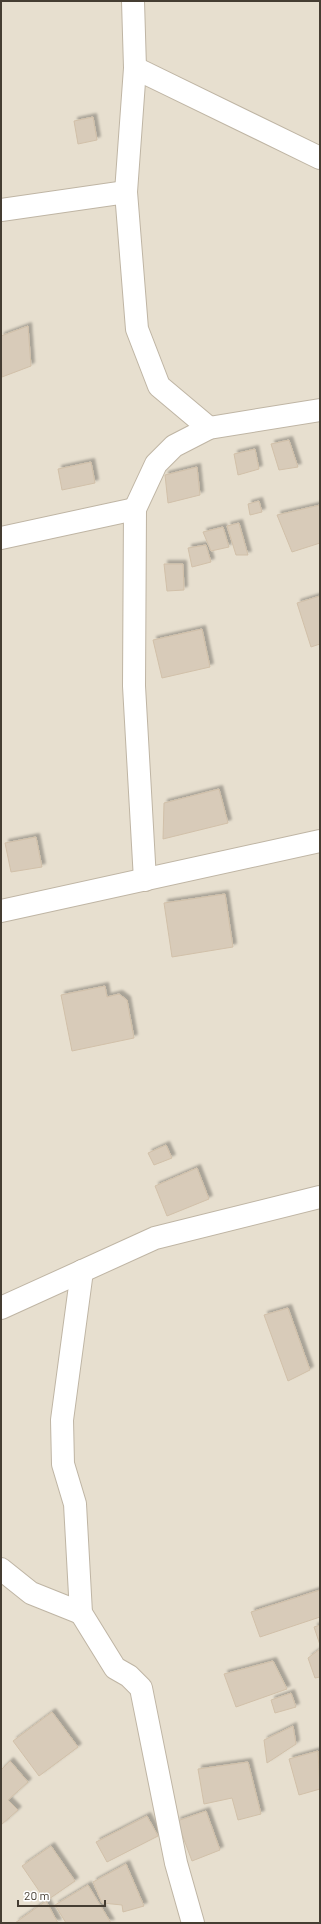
<svg xmlns="http://www.w3.org/2000/svg" width="321" height="1924" font-family="Barlow,sans-serif">
<style>
.residential{fill:#e7dfcf}
.building{fill:#d8cbb9;stroke:#d1c0a9;filter:url(#shadow)}
.lines{fill:none;stroke-linecap:round;stroke-linejoin:round}
.minor-casing{stroke:#bfb5a4;stroke-width:24}
.minor{stroke:#fff;stroke-width:22}
</style>
<defs>
<filter id="shadow"><feDropShadow dx="3.5" dy="-3.5" stdDeviation="1" flood-color="#0004"/></filter>
</defs>
<rect width="100%" height="100%" fill="#f3ede2"/>
<rect class="residential" x="1" y="1" width="319" height="1922"/>
<g class="building">
<polygon points="93,117 97,140 78,144 74,121"/>
<polygon points="28,326 31,366 2,377 1,336"/>
<polygon points="289,440 298,467 279,470 271,444"/>
<polygon points="255,449 259,469 238,475 234,454"/>
<polygon points="91,462 95,483 62,490 58,469"/>
<polygon points="197,467 200,495 168,503 165,475"/>
<polygon points="259,501 262,512 250,515 248,504"/>
<polygon points="320,505 320,543 292,552 277,515"/>
<polygon points="239,523 248,555 236,555 227,526"/>
<polygon points="223,527 229,547 211,551 203,532"/>
<polygon points="206,545 211,562 192,567 188,548"/>
<polygon points="164,564 183,564 184,590 167,591"/>
<polygon points="320,596 320,644 311,647 297,603"/>
<polygon points="202,629 210,667 162,678 153,640"/>
<polygon points="219,789 228,823 163,839 164,803"/>
<polygon points="36,837 42,867 11,872 5,843"/>
<polygon points="225,894 233,947 172,957 164,903"/>
<polygon points="105,986 107,997 119,994 127,1000 134,1038 72,1051 61,995"/>
<polygon points="166,1145 172,1158 154,1165 148,1153"/>
<polygon points="197,1168 209,1199 167,1216 155,1186"/>
<polygon points="288,1308 310,1370 288,1381 264,1315"/>
<polygon points="320,1590 320,1617 260,1637 251,1612"/>
<polygon points="320,1625 320,1645 314,1627"/>
<polygon points="320,1649 320,1677 315,1678 308,1658"/>
<polygon points="273,1661 287,1689 236,1707 224,1674"/>
<polygon points="291,1693 296,1707 275,1713 271,1700"/>
<polygon points="52,1712 78,1747 39,1776 13,1741"/>
<polygon points="293,1726 296,1744 267,1763 264,1740"/>
<polygon points="318,1751 320,1789 299,1795 289,1759"/>
<polygon points="10,1761 28,1782 8,1800 18,1810 1,1825 1,1770"/>
<polygon points="248,1762 261,1814 238,1820 232,1798 204,1804 198,1769"/>
<polygon points="206,1811 220,1850 192,1861 177,1821"/>
<polygon points="147,1816 158,1836 107,1862 96,1842"/>
<polygon points="51,1846 75,1881 46,1901 22,1866"/>
<polygon points="126,1864 144,1906 123,1912 122,1905 102,1903 93,1882"/>
<polygon points="88,1885 111,1923 66,1923 55,1905"/>
<polygon points="46,1901 58,1923 15,1923"/>
</g>
<g class="lines">
<defs>
<g id="minor">
<polyline points="133,1 135,68 126,192 137,329 159,386 209,428"/>
<polyline points="135,68 320,158"/>
<polyline points="1,210 126,192"/>
<polyline points="1,538 135,509"/>
<polyline points="145,880 134,686 135,509 156,464 174,446 209,428 320,410"/>
<polyline points="1,911 320,841"/>
<polyline points="82,1271 62,1420 63,1464 75,1504 81,1613 115,1668 129,1676 141,1688 176,1863 193,1923"/>
<polyline points="1,1308 155,1238 320,1197"/>
<polyline points="1,1569 31,1593 81,1613"/>
</g>
</defs>
<use href="#minor" class="minor-casing"/>
<use href="#minor" class="minor"/>
</g>
<rect width="321" height="1924" fill="none" stroke="#453d32" stroke-width="4"/>
<path d="M18 1900v6h87v-6" fill="none" stroke="#453d32" stroke-width="2"/>
<text x="24" y="1900" font-size="12" fill="#453d32" stroke="#ffffff" stroke-width="3" paint-order="stroke">20 m</text>
</svg>
